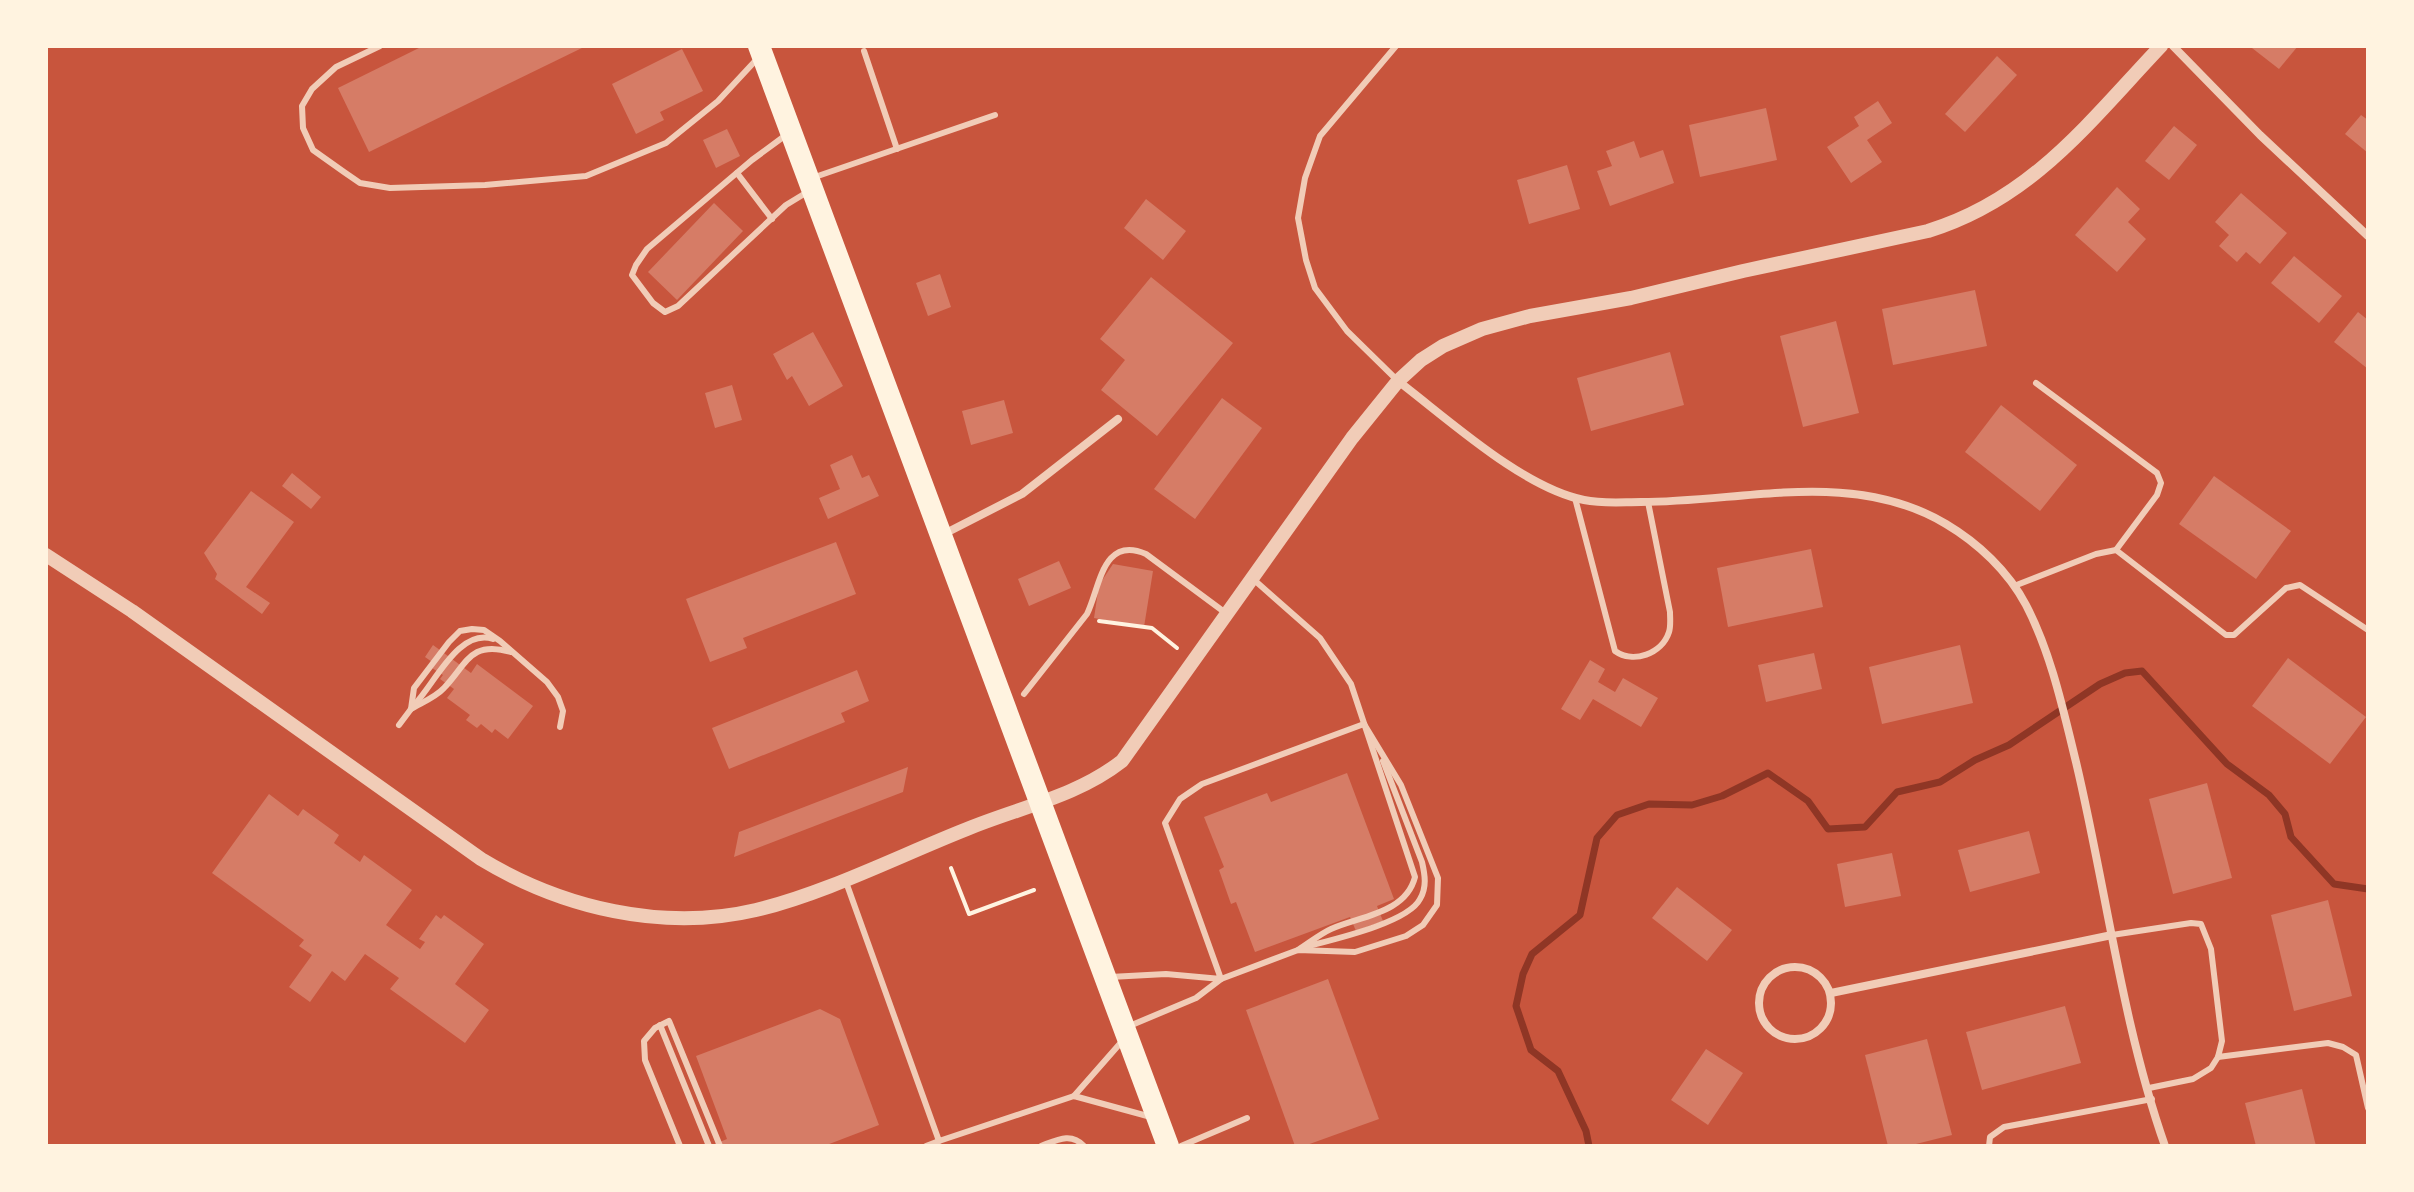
<svg xmlns="http://www.w3.org/2000/svg" width="2414" height="1192" font-family="Jost,sans-serif">
<style>
.lines{fill:none;stroke-linecap:round;stroke-linejoin:round}
.stream{stroke:#8f3625;stroke-width:7}
.building{fill:#d67c66}
.path{stroke:#fff3e0;stroke-width:4}
.service{stroke:#f1ccb7;stroke-width:6}
.minor{stroke:#f1ccb7;stroke-width:8}
.tertiary{stroke:#f1ccb7;stroke-width:14}
.trunk{stroke:#fff3e0;stroke-width:22}
</style>
<rect width="100%" height="100%" fill="#c8553d"/>
<g class="lines">
<polyline class="stream" points="1589,1146 1586,1131 1558,1071 1531,1050 1516,1006 1523,974 1532,954 1580,915 1597,838 1617,815 1649,804 1692,805 1722,796 1768,773 1808,801 1828,829 1865,827 1897,792 1940,782 1975,760 2009,745 2100,684 2125,673 2142,671 2227,764 2269,795 2285,814 2291,837 2334,884 2368,889"/>
</g>
<g class="building">
<polygon points="423,46 586,46 369,152 338,88"/>
<polygon points="2254,46 2298,46 2279,69 2252,48"/>
<polygon points="682,49 703,91 660,112 664,120 636,134 612,84"/>
<polygon points="1997,56 2017,75 1965,132 1945,114"/>
<polygon points="1878,101 1892,123 1867,140 1882,162 1851,183 1827,147 1859,126 1854,117"/>
<polygon points="1766,108 1777,160 1700,177 1689,125"/>
<polygon points="2361,115 2368,120 2368,153 2345,134"/>
<polygon points="2174,126 2197,145 2169,180 2145,161"/>
<polygon points="727,129 740,156 716,168 703,140"/>
<polygon points="1634,141 1640,158 1663,150 1674,183 1610,206 1597,171 1612,166 1606,151"/>
<polygon points="1567,165 1580,209 1529,224 1517,180"/>
<polygon points="2117,187 2140,209 2128,222 2146,239 2117,272 2075,235"/>
<polygon points="2241,193 2287,233 2260,264 2246,252 2237,262 2219,246 2229,235 2215,222"/>
<polygon points="1146,199 1186,231 1163,260 1124,228"/>
<polygon points="714,203 743,231 677,300 648,272"/>
<polygon points="2294,256 2342,296 2319,323 2271,283"/>
<polygon points="940,274 951,307 928,316 916,283"/>
<polygon points="1151,277 1233,343 1157,436 1101,390 1125,360 1100,339"/>
<polygon points="1975,290 1987,346 1893,365 1882,309"/>
<polygon points="2358,312 2368,320 2368,369 2334,342"/>
<polygon points="1836,321 1859,413 1803,427 1780,336"/>
<polygon points="813,332 843,386 809,406 792,376 787,380 773,354"/>
<polygon points="1670,352 1684,405 1591,431 1577,378"/>
<polygon points="732,385 742,420 715,428 705,393"/>
<polygon points="1222,398 1262,428 1195,519 1154,489"/>
<polygon points="1004,400 1013,433 971,445 962,411"/>
<polygon points="2001,405 2077,465 2040,511 1965,452"/>
<polygon points="852,455 862,478 869,475 879,496 828,519 819,498 840,489 830,465"/>
<polygon points="292,473 321,497 311,509 282,486"/>
<polygon points="2214,476 2291,531 2256,579 2179,524"/>
<polygon points="251,491 294,522 246,587 270,603 262,614 215,579 217,574 204,553"/>
<polygon points="836,542 856,594 743,638 747,648 710,662 686,599"/>
<polygon points="1811,549 1823,607 1728,627 1717,568"/>
<polygon points="1059,561 1071,588 1029,606 1018,579"/>
<polygon points="1113,564 1153,571 1144,627 1094,618 1099,585"/>
<polygon points="433,645 471,673 477,664 533,706 508,739 495,729 492,733 481,724 477,728 466,720 470,715 447,698 454,689 440,679 443,675 432,668 435,664 425,657"/>
<polygon points="1960,645 1973,703 1882,724 1869,667"/>
<polygon points="1814,653 1822,689 1766,702 1758,665"/>
<polygon points="2288,658 2366,717 2330,764 2252,706"/>
<polygon points="1590,660 1605,669 1598,682 1615,692 1623,678 1658,698 1641,727 1593,699 1580,720 1561,709"/>
<polygon points="857,670 869,701 841,713 845,722 729,769 712,728"/>
<polygon points="908,767 903,792 734,857 739,832"/>
<polygon points="1347,773 1394,899 1377,906 1383,921 1356,931 1350,917 1255,952 1236,902 1231,904 1219,870 1224,867 1204,817 1267,793 1271,802"/>
<polygon points="2207,783 2232,878 2173,894 2149,799"/>
<polygon points="269,794 298,816 303,809 339,835 334,843 360,862 364,855 412,890 386,925 420,949 425,942 419,939 436,915 441,919 444,915 484,944 455,984 489,1010 465,1043 390,989 399,978 365,954 345,981 332,971 310,1002 289,987 312,955 299,946 304,940 212,873"/>
<polygon points="2029,831 2040,873 1970,892 1958,850"/>
<polygon points="1892,853 1901,896 1845,907 1837,864"/>
<polygon points="1677,887 1732,930 1707,961 1652,918"/>
<polygon points="2328,900 2352,996 2294,1011 2271,915"/>
<polygon points="1328,979 1379,1119 1304,1146 1295,1146 1246,1010"/>
<polygon points="2065,1006 2081,1063 1982,1090 1966,1032"/>
<polygon points="820,1009 840,1019 879,1125 824,1146 710,1146 727,1139 696,1056"/>
<polygon points="1927,1039 1952,1135 1908,1146 1888,1146 1865,1055"/>
<polygon points="1706,1049 1743,1073 1708,1125 1671,1100"/>
<polygon points="2302,1089 2316,1146 2256,1146 2245,1103"/>
</g>
<g class="lines">
<g class="path">
<polyline points="1099,621 1152,628 1177,648"/>
<polyline points="951,868 969,914 1034,890"/>
</g>
<g class="service">
<polyline points="380,46 336,67 312,89 302,106 303,128 313,150 344,172 360,183 390,188 485,185 586,176 666,143 718,101 757,59"/>
<polyline points="1396,46 1320,136 1305,178 1298,218 1306,260 1315,288 1347,331 1398,381"/>
<polyline points="864,51 897,149"/>
<polyline points="786,135 752,160 647,249 636,265 632,275 653,303 665,312 678,306 786,205 809,191"/>
<polyline points="737,173 772,219"/>
<polyline points="812,178 995,115"/>
<polyline points="2036,383 2157,473 2161,483 2157,495 2116,550"/>
<path d="M1575,498L1615,651C1633,664 1662,654 1669,632C1671,626 1670,618 1670,612L1648,502"/>
<path d="M1252,578L1320,638L1351,684L1415,877C1406,913 1361,916 1331,929C1320,934 1309,943 1298,950"/>
<polyline points="2014,586 2096,554 2116,550 2226,635 2234,635 2286,588 2300,585 2368,630"/>
<path d="M1024,694L1087,614C1100,588 1102,535 1146,554L1227,614"/>
<path d="M415,704C435,683 459,628 493,639"/>
<path d="M411,709C421,703 436,697 444,688C467,664 470,640 511,652"/>
<polyline points="399,725 411,709 414,688 449,642 460,631 472,629 484,630 500,641 547,682 558,697 563,711 560,727"/>
<polyline points="846,882 939,1141 1074,1096 1151,1117"/>
<polyline points="2112,935 2191,923 2201,924 2211,949 2222,1041 2218,1057 2211,1068 2193,1079 2149,1088"/>
<path d="M1305,947C1331,940 1408,923 1420,899C1427,887 1425,875 1422,862L1383,761"/>
<polyline points="1110,977 1166,974 1221,979 1165,823 1180,799 1202,784 1364,724"/>
<polyline points="660,1025 709,1146"/>
<polyline points="1127,1027 1196,998 1221,979 1298,950 1355,952 1406,936 1423,925 1437,905 1438,878 1401,785 1364,724"/>
<polyline points="2218,1057 2328,1043 2343,1047 2356,1055 2368,1108"/>
<polyline points="1074,1096 1124,1039"/>
<polyline points="680,1146 645,1060 644,1041 655,1028 669,1021 720,1146"/>
<polyline points="926,1146 939,1141"/>
<path d="M1041,1146C1057,1140 1071,1132 1084,1146"/>
<polyline points="1181,1146 1247,1118"/>
<polyline points="1989,1146 1990,1137 2004,1127 2152,1099"/>
</g>
<g class="minor">
<polyline points="2173,46 2260,135 2368,236"/>
<path d="M1398,381C1448,419 1523,488 1584,500C1603,504 1622,502 1641,502C1744,502 1853,468 1946,524C1978,543 2008,571 2026,605C2051,653 2063,709 2076,762C2106,888 2122,1024 2165,1146"/>
<polyline points="942,535 1022,494 1118,419"/>
<circle cx="1795" cy="1003" r="36"/>
<polyline points="1831,993 2112,935"/>
</g>
<path class="tertiary" d="M46,555L132,611L481,859C562,908 663,932 756,910C824,894 901,855 967,829C1020,807 1076,797 1122,761L1352,438L1398,381L1421,360L1443,346L1482,329L1530,316L1631,298L1743,271L1928,231C2032,199 2089,122 2161,46"/>
<polyline class="trunk" points="759,46 1168,1146"/>
</g>
<rect width="2414" height="1192" fill="none" stroke="#fff3e0" stroke-width="96"/>
</svg>
